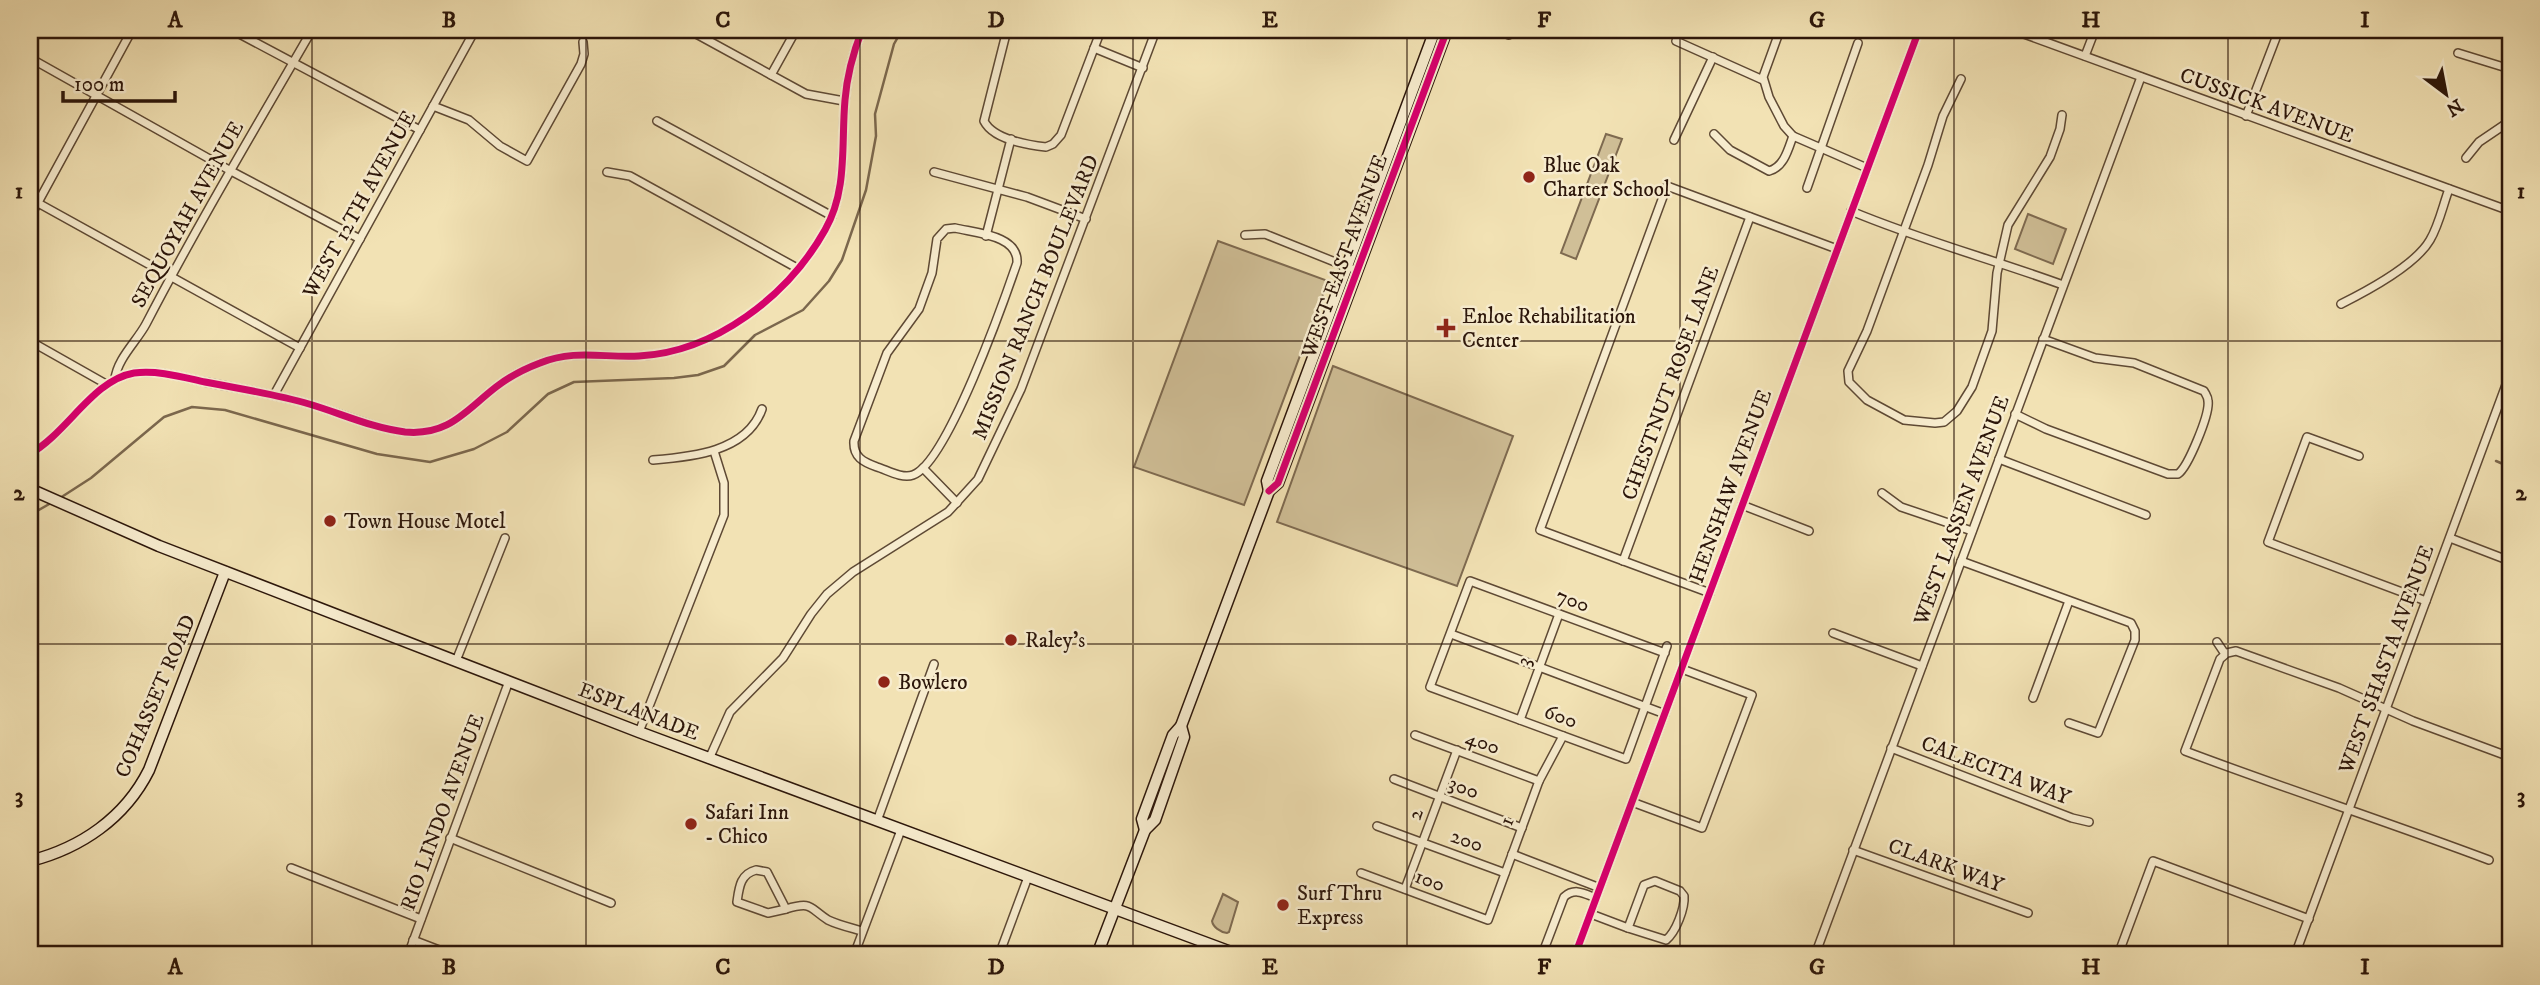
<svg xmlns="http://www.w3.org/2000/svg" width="2540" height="985" font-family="'IM FELL DW Pica',serif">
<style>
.green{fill:#d0bf97;stroke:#7e6a50;stroke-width:2}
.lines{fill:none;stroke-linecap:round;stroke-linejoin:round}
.stream{stroke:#7b674d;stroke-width:2.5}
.minor-casing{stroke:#5e4934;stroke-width:10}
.secondary-casing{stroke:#2c160a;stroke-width:13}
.minor{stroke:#f7ecce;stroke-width:7}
.secondary{stroke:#f7ecce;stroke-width:10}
.cycleway-casing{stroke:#f7ecce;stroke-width:11}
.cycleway{stroke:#d6006c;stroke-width:7}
.grid{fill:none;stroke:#2c160a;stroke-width:2;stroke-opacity:0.55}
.poi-dot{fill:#8f2418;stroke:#f7ecce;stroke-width:2.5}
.labels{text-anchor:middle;stroke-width:5;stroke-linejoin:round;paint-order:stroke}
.street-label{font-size:21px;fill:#2c160a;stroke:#f7ecce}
.poi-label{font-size:21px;fill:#2c160a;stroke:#f7ecce;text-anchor:start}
.neatline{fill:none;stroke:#2c160a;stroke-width:2.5}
.grid-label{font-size:23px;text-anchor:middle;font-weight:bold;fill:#2c160a}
</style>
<rect width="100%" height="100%" fill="#f2e2b4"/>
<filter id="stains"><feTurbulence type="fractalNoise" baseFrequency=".00286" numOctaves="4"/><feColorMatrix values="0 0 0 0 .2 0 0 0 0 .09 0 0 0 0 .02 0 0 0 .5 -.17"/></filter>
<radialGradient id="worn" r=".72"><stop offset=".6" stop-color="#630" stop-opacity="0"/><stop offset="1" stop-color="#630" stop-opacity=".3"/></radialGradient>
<g class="green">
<polygon points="1606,134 1622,139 1576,259 1561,253"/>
<polygon points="2028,214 2066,229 2053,264 2015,249"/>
<polygon points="1218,241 1328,281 1244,505 1134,467"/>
<polygon points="1333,366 1513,436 1457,586 1277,522"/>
<path d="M1223,894L1238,902L1229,932L1227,933C1220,932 1213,927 1212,921Z"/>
</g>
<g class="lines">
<g class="stream">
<polyline points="2496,461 2510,467"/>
<polyline points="60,498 91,478 164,417 192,407 225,410 377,454 430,462 474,449 507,432 548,394 574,382 674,378 698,375 724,366 755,335 803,310 829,281 842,260 866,190 876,136 875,114 894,44 902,30"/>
<polyline points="30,515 51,503"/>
</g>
<defs>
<g id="minor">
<polyline points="232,30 420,130"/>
<polyline points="689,30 806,94 844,101"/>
<path d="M1007,30L984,121C993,139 1027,145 1046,147L1053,144L1061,135L1101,30"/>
<polyline points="1496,30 1509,35 1511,30"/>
<polyline points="1780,30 1763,77 1769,97 1784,126 1793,136 1867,168"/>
<polyline points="2013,30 2510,211"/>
<polyline points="1676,41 1763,80"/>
<polyline points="1094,48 1143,68"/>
<polyline points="2458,53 2510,69"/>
<polyline points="2085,56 2095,30"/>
<polyline points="30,58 231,171 360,239"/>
<polyline points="771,75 796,30"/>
<polyline points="1961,79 1943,116 1928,165 1867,331 1848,371 1849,382 1867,400 1904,420 1935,423 1944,422 1957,411 1972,387 1992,331 1997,273 2008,225 2050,157 2060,129 2062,115"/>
<polyline points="433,106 469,120 500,146 527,161 581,64 584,54 583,42"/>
<polyline points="2246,116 2279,30"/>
<polyline points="657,121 832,216"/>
<path d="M1714,134L1730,150L1769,171C1784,167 1788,150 1793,136"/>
<polyline points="1674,140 1713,57"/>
<polyline points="2466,158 2479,142 2510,121"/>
<polyline points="607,172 630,176 797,268"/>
<polyline points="934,172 1027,197 1086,219"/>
<polyline points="1807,188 1858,43"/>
<polyline points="38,203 300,348"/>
<path d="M1851,211C1920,240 1992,259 2063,285"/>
<polyline points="30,217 132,30"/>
<path d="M955,228C975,233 1019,235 1017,263C1004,301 947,463 913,475C902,479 887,470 877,467C863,462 853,457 854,441L887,353L919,309L932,273L937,239L946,229Z"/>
<polyline points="1245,235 1265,234 1350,268"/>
<polyline points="986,236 1011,139"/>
<path d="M2341,304C2367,291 2415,266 2430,240C2439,225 2443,205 2449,189"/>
<polyline points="30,341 106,384"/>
<path d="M115,379C117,359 137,341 146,324C198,224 256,127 312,30"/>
<polyline points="274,395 475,30"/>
<path d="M2015,414L2046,429L2168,474H2178C2188,467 2210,414 2208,401C2208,397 2206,395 2204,391L2134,363L2095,358L2043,339"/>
<path d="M30,454C68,432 93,380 134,373C158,370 182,377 205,382C240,389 275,394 309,404C340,413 372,428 405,432C449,436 465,411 496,387C509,377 524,369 540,363C574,349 604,358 639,356C715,352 788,296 825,230C848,190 841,144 845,100C847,75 853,53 862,30"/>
<polyline points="2359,456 2307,437 2268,542 2426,601"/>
<polyline points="1999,459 2146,515"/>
<path d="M653,460C691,457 747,452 762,409"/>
<polyline points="923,468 957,503"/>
<polyline points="1882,493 1901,507 1972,531"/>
<polyline points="1742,505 1809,531"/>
<polyline points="2450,538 2510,561"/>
<polyline points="1623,561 1750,217"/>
<polyline points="1961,561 2131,623 2135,631 2135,640 2098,733 2069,723"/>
<polyline points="1710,593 1540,530 1667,186 1837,249"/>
<polyline points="1833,633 1922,666"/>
<polyline points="1451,634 1665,714"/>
<polyline points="2217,642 2225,654"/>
<polyline points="1665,653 1470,581 1430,687 1626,759 1667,646"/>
<polyline points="456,661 505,538"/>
<polyline points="2033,698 2069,601"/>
<polyline points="1520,720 1559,614"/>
<polyline points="639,732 724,515 724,483 714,451"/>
<polyline points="1415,735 1539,781"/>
<polyline points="1891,748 2072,818 2089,822"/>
<polyline points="709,759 730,712 783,658 811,614 827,594 853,572 948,512 978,479 1021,389 1156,30"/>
<polyline points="1394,779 1522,828"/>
<polyline points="1632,802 1702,828 1752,695 1682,669"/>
<polyline points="877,821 934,664"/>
<polyline points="1377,826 1505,873"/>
<polyline points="450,838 611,903"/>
<polyline points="1853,850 2028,913"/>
<polyline points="1512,854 1600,888"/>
<path d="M2489,860C2388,822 2286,789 2185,751L2220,659L2227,653L2236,651L2339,688L2413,721L2510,757"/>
<polyline points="291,868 421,919"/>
<path d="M756,870L767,872L786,909L768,913L737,902C739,888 740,874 756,870Z"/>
<polyline points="1361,873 1488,920 1539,781 1563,736"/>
<path d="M1655,881L1680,891L1684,896C1685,908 1676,932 1666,940L1628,928L1644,885Z"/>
<polyline points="1405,889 1457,750"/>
<path d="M786,909C813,901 809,908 828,920C838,925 852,928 862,931"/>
<polyline points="1591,914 1628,928"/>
<polyline points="413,940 452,955"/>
<polyline points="2297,950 2310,955"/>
<polyline points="408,955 509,681"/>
<polyline points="854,955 901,830"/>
<polyline points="999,955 1028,877"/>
<path d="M1545,955V947L1564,897C1575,887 1585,894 1596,898"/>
<polyline points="1575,955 1919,30"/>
<polyline points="1815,955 2141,77"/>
<polyline points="2118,955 2153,861 2309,919"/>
<polyline points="2295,955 2510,374"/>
</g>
<g id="secondary">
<polyline points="30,489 159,546 639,732 1239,955"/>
<polyline points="1269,491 1267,481 1435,30"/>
<polyline points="1145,830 1142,819 1173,735 1181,726 1269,491 1278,483 1447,30"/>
<path d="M30,861C81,848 125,818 149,770L225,572"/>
<polyline points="1097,955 1145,830 1155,820 1184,737 1181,726"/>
</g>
</defs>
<use href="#minor" class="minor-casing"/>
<use href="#secondary" class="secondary-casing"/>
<use href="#minor" class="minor"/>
<use href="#secondary" class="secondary"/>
<defs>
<g id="cycleway">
<path d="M30,454C68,432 93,380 134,373C158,370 182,377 205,382C240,389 275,394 309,404C340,413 372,428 405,432C449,436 465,411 496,387C509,377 524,369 540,363C574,349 604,358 639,356C715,352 788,296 825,230C848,190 841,144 845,100C847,75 853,53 862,30"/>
<polyline points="1269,491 1278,483 1447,30"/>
<polyline points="1575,955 1919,30"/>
</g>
</defs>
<use href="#cycleway" class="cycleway-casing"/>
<use href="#cycleway" class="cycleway"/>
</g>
<path class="grid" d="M312,30V955M586,30V955M860,30V955M1133,30V955M1407,30V955M1680,30V955M1954,30V955M2228,30V955M30,341H2510M30,644H2510"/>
<g class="poi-dot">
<circle cx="1529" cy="177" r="7"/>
<path d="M1442.5 317.5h7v7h7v7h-7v7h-7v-7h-7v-7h7z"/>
<circle cx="330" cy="521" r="7"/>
<circle cx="1011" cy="640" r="7"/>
<circle cx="884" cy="682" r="7"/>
<circle cx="691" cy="824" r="7"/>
<circle cx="1283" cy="905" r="7"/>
</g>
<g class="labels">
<g class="street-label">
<text transform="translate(2267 105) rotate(20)" y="7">CUSSICK AVENUE</text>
<text transform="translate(359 204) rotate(-61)" y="7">WEST 12TH AVENUE</text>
<text transform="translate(187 214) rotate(-61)" y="7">SEQUOYAH AVENUE</text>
<text transform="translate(1344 256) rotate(-70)" y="7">WEST EAST AVENUE</text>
<text transform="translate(1035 297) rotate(-68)" y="7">MISSION RANCH BOULEVARD</text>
<text transform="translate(1670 383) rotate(-70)" y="7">CHESTNUT ROSE LANE</text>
<text transform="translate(1730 486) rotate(-70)" y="7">HENSHAW AVENUE</text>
<text transform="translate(1961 510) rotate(-70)" y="7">WEST LASSEN AVENUE</text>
<text transform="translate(1573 600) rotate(20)" y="7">700</text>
<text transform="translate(2386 659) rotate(-70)" y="7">WEST SHASTA AVENUE</text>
<text transform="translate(1523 661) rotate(-70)" y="7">3</text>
<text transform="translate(155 696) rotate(-67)" y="7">COHASSET ROAD</text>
<text transform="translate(639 711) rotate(21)" y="7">ESPLANADE</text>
<text transform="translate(1561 716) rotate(20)" y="7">600</text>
<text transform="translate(1483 742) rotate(20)" y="7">400</text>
<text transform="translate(1996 770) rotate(21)" y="7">CALECITA WAY</text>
<text transform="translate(1464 787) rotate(21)" y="7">300</text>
<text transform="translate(442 812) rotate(-70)" y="7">RIO LINDO AVENUE</text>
<text transform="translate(1415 814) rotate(-70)" y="7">2</text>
<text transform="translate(1506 821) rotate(-70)" y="7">1</text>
<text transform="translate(1467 840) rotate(20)" y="7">200</text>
<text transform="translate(1946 865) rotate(20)" y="7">CLARK WAY</text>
<text transform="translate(1430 880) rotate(20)" y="7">100</text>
</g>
<g class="poi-label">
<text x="1543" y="172">Blue Oak<tspan x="1543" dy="24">Charter School</tspan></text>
<text x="1462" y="323">Enloe Rehabilitation<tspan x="1462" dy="24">Center</tspan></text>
<text x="344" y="528">Town House Motel</text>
<text x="1025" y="647">Raley's</text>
<text x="898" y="689">Bowlero</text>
<text x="705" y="819">Safari Inn<tspan x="705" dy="24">- Chico</tspan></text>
<text x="1297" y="900">Surf Thru<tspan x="1297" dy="24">Express</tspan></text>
</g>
</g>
<rect width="2540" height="985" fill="none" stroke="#f2e2b4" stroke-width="77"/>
<g transform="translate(2446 94) rotate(148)" stroke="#f7ecce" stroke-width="5" paint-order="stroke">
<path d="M0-5L12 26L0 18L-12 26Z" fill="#2c160a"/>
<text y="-10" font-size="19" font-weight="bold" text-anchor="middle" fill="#2c160a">N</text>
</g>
<path d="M63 91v10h112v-10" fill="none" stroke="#2c160a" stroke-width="3.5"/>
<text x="74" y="91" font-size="21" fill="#2c160a" stroke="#f7ecce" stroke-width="5" paint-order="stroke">100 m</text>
<rect x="38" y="38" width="2464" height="908" class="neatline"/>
<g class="grid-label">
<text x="175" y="27">A</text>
<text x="449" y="27">B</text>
<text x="723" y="27">C</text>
<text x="996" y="27">D</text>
<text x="1270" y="27">E</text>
<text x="1544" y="27">F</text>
<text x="1817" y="27">G</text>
<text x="2091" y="27">H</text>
<text x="2365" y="27">I</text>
<text x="19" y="198">1</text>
<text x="2521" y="198">1</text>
<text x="19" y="500">2</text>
<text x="2521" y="500">2</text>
<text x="19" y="803">3</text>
<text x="2521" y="803">3</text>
<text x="175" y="974">A</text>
<text x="449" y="974">B</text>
<text x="723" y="974">C</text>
<text x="996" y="974">D</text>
<text x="1270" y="974">E</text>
<text x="1544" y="974">F</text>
<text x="1817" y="974">G</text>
<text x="2091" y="974">H</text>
<text x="2365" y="974">I</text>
</g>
<rect width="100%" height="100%" filter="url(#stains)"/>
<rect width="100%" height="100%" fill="url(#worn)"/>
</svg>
